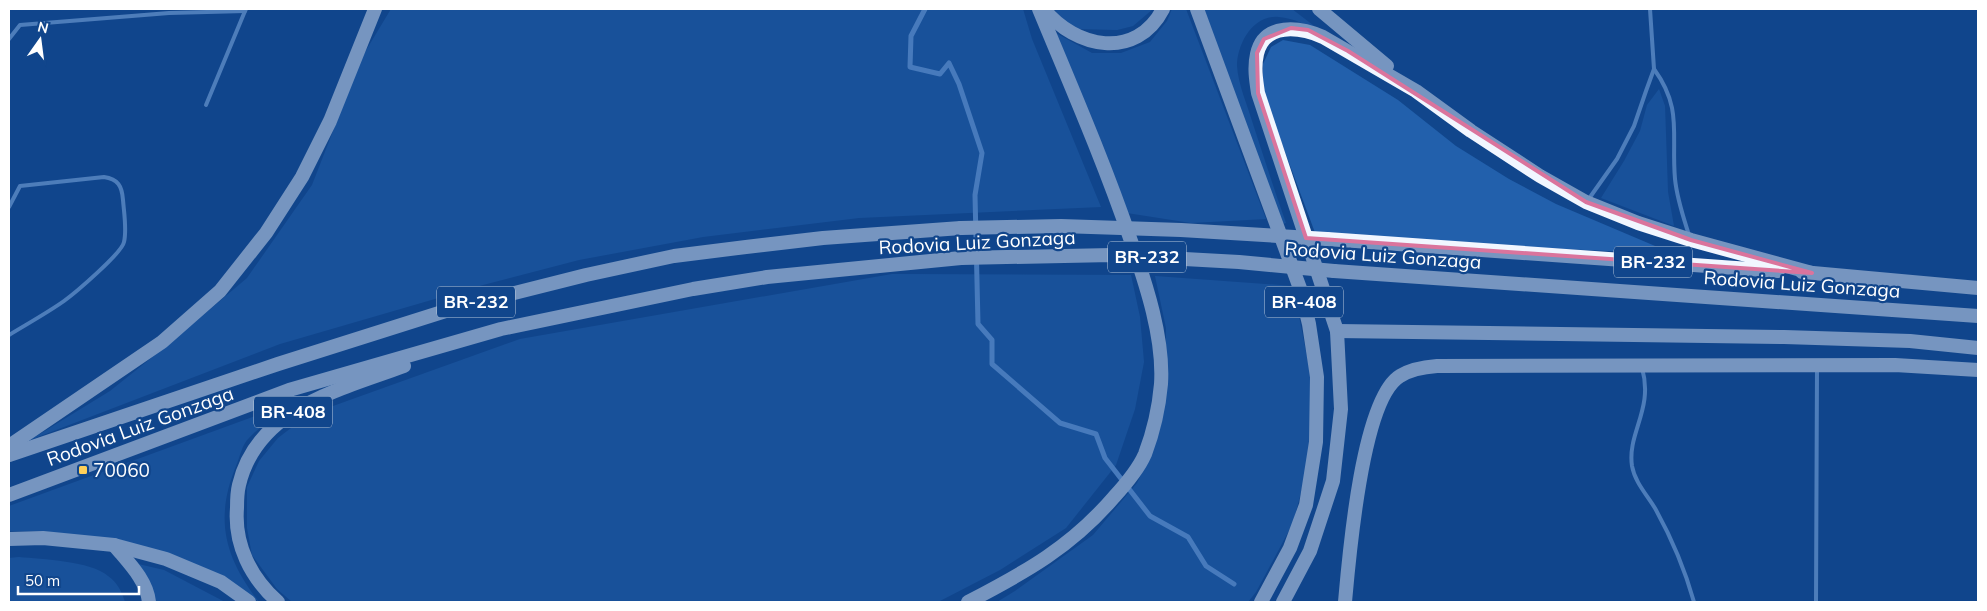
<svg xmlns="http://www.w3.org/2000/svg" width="1987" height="611" font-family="Mulish,sans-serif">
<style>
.green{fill:#2260ac}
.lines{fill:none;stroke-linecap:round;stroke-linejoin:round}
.stream{stroke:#8abbf5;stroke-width:5}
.service{stroke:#98c0f2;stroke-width:4}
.trunk{stroke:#f1f6ff;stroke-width:14}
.trunk-bridge{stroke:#f1f6ff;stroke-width:14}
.marked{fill:none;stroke:#da749d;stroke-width:4;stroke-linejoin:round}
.poi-dot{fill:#ffd059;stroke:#11468c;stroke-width:2}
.labels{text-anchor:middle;stroke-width:4.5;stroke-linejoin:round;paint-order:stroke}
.shield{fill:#11468c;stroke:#b8c8dc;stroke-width:1}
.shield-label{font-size:18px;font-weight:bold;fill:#fff}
.street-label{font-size:19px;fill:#fff;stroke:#11468c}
.poi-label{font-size:19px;fill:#fff;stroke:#11468c;text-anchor:start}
</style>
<rect width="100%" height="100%" fill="#11468c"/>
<g class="green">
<polygon points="391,9 1023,9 1032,39 1101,207 859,218 703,237 579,260 483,285 280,344 30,440 110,391 175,339 247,278 312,185 362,57"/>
<polygon points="1054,9 1153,9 1133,26 1117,30 1078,29 1066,23"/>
<polygon points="1172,9 1186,9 1266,219 1191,223 1127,213 1054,32 1092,53 1121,53 1150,42 1167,21"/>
<path d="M1204,9H1292L1322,32C1308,26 1294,18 1279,17C1253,14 1237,44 1237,66C1238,84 1247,104 1252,121C1263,155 1274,189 1286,223L1282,224Z"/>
<polygon points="1283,40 1310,45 1398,100 1456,146 1509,179 1556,204 1674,254 1317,238 1263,93 1263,64 1271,47"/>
<polygon points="1659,89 1665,106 1668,192 1674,226 1601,198 1624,161 1640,131 1647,105"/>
<polygon points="892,274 1131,275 1140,317 1144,362 1135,409 1116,465 1066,528 1000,570 938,602 292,602 277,589 252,555 247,528 247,487 259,461 278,438 308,415 520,339"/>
<polygon points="1155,276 1293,286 1311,377 1311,454 1293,523 1256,592 1248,602 997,602 1015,591 1093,535 1137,483 1151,454 1166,376 1166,328"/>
<path d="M291,403C277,415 261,425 249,438C242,444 240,457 236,466C214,520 225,558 259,602L222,576L116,540L41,531H9V506Z"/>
<path d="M19,557C41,559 91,561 108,576C117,582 122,592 125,602H9V558Z"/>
<polygon points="134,563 164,570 225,602 153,602"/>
</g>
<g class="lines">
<polyline class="stream" points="925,9 911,36 910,67 940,74 949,63 959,84 982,153 975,195 978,324 992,340 992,364 1060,423 1096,434 1105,458 1150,516 1188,537 1206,566 1234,584"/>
<g class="service">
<polyline points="9,39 20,25 169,13 245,11 246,9"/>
<path d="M1654,69C1683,109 1671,134 1675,179C1677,199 1683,216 1689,235"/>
<polyline points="206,105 245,11"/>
<polyline points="1588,200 1617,159 1634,126 1646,91 1654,69 1650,9"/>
<path d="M9,207L20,186L104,177C118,179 122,186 123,200C124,213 127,230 124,242C122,253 75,293 64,301C47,313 27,324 9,335"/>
<path d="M1642,368C1654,409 1627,433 1632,466C1635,483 1648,496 1656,510C1672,539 1685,570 1694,602"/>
<polyline points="1816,602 1817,369"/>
</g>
<g class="trunk">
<path d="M1044,9C1075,48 1136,61 1163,9"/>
<polyline points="1197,9 1301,291 1309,324 1317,377 1316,442 1306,505 1290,548 1261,602"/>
<polyline points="1319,9 1387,66"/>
<polyline points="1327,239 1778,271"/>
<polyline points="1334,271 1978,316"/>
<polyline points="1802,272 1978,288"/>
<polyline points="1337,331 1784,337 1910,341 1978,348"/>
<polyline points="9,446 162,342 220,291 266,233 302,177 330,121 375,9"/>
<polyline points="9,455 278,364 455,308 586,275 674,256 746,247 823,238 961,228"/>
<polyline points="9,495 289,390 501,329 693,289 767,277 961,258"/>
<polyline points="9,539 43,538 114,545 166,559 221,582 249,602"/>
<path d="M114,545C127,561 147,580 149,602"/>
<path d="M278,602C251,578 234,545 237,508C237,501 237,493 239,485C257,408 340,390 404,366"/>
<path d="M968,602C1026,572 1071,547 1114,497C1125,485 1138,470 1145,454C1153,433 1159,407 1161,384C1164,338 1146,284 1131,241C1104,162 1071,86 1039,9"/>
<path d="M1283,602L1310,551L1333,481L1341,409L1337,331L1258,93C1256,80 1254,67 1257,54C1264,22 1300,27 1323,37L1416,91L1471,131L1540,176L1586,202L1638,223L1691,240L1812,273"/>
<path d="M1345,602C1349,557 1362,399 1400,376C1411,369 1424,367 1437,366L1895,365L1978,370"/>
</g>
<g class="trunk-bridge">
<polyline points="961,228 1061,226 1181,230 1327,239"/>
<polyline points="961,258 1112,255 1239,262 1334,271"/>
</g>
</g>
<path d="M0 0H1987V611H0ZM1291,28L1308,30L1348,51L1586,202L1691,240L1812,273L1306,238L1258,93L1257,53L1264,39Z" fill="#11468c" fill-opacity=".55" fill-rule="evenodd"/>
<path class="marked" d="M1291,28L1308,30L1348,51L1586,202L1691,240L1812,273L1306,238L1258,93L1257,53L1264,39Z"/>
<rect class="poi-dot" x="78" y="465" width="10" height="10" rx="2.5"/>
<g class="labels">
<g class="shield">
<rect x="1108" y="241.5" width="78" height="31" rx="4"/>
<rect x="1614" y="246.5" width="78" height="31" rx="4"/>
<rect x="437" y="286.5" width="78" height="31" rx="4"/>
<rect x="1265" y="286.5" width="78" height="31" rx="4"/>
<rect x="254" y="396.5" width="78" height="31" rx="4"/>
</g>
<g class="shield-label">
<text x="1147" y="263">BR-232</text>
<text x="1653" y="268">BR-232</text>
<text x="476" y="308">BR-232</text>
<text x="1304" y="308">BR-408</text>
<text x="293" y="418">BR-408</text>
</g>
<g class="street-label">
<text transform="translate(977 242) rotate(-3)" y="7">Rodovia Luiz Gonzaga</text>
<text transform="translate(1383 255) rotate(4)" y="7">Rodovia Luiz Gonzaga</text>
<text transform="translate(1802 284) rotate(4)" y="7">Rodovia Luiz Gonzaga</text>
<text transform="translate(140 426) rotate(-20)" y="7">Rodovia Luiz Gonzaga</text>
</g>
<g class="poi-label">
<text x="93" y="477">70060</text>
</g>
</g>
<rect width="1987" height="611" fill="none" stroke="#ffffff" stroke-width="20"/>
<g transform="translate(40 40) rotate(14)" stroke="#11468c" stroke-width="4" paint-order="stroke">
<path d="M0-4L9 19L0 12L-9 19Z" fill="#ffffff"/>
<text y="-8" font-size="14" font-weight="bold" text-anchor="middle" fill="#ffffff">N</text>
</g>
<path d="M18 586v8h121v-8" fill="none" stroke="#ffffff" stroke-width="2.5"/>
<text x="25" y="586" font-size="15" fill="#ffffff" stroke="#11468c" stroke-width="4" paint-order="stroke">50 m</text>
</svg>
